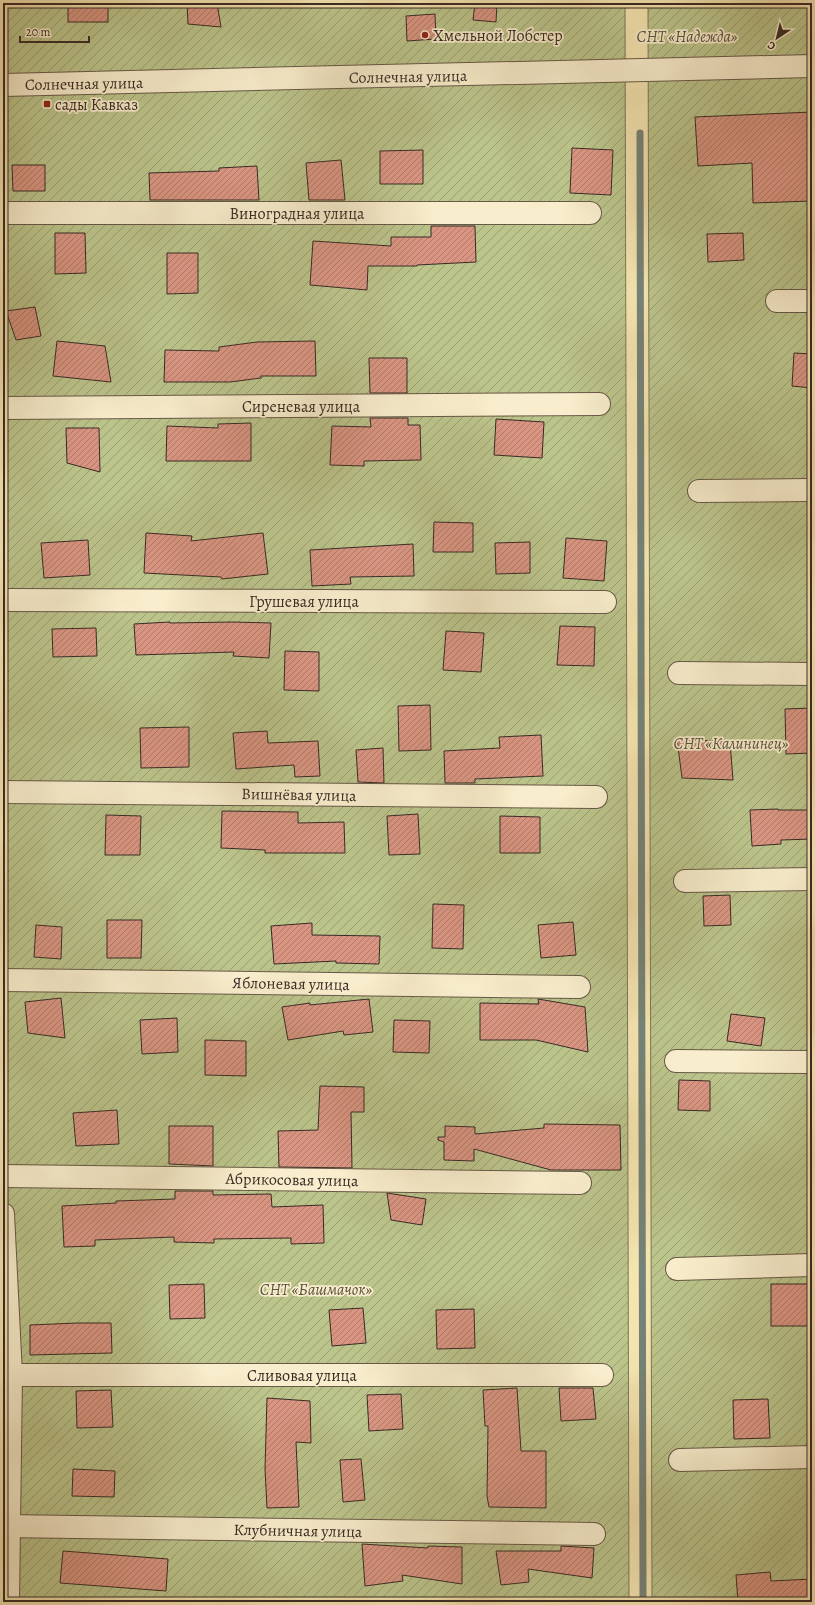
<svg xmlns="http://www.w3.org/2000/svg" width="815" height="1605" font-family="Alegreya,serif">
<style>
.garden{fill:url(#garden-furrows);stroke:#7a7758}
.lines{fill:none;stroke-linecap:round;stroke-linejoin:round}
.stream{stroke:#748377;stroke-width:7}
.building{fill:url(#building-hatch);stroke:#392a24}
.minor-casing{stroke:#685847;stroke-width:24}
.minor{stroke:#f8edcc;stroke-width:22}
.poi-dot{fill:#8f2418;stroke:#f8edcc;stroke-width:1.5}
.labels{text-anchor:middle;stroke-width:3.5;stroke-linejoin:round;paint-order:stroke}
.poi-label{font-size:16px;fill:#392a24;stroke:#f8edcc;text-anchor:start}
.park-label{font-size:16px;font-style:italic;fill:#5a503e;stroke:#f8edcc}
.street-label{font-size:16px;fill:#392a24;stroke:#f8edcc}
</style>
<defs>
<pattern id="garden-furrows" width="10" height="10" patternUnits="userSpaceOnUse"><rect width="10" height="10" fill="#bbc48b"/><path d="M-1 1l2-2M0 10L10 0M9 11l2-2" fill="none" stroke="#999f71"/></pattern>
<pattern id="building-hatch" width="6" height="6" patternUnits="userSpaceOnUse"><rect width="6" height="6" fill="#d99582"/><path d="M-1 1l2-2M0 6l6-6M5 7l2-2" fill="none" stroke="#b17a6a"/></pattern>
</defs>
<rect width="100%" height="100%" fill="#f4e4b0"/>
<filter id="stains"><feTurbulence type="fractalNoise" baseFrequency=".005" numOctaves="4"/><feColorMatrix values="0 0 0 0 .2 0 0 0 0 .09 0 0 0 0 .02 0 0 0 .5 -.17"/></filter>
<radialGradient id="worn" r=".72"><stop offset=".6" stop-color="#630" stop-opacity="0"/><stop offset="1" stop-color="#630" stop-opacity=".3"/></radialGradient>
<g class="garden">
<polygon points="3,3 625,3 629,1602 3,1602"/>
<polygon points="648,3 812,3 812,1602 652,1602"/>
</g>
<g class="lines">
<polyline class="stream" points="640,133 643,1602"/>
</g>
<g class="building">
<rect x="68" y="3" width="40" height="19"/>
<polygon points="187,3 217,3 221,27 188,24"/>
<polygon points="475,3 497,3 496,22 473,20"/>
<polygon points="435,14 436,39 407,41 406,16"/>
<polygon points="812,112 812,201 753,203 752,163 698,166 695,117"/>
<polygon points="572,148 613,150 611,195 570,193"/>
<polygon points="423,150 423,184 380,184 380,151"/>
<polygon points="341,160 345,200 309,200 306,163"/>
<polygon points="12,165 45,165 45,191 13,191"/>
<polygon points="257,166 259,200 150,200 149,173 219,171 219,168"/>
<polygon points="431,226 475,226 476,262 417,265 417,266 368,266 367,290 310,285 313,241 391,246 391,237 431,237"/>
<polygon points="55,233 85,233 86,273 55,274"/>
<polygon points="743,233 744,260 708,262 707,234"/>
<polygon points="167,253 198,253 198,293 167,294"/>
<polygon points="35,307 41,336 16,340 6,311"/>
<polygon points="57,341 105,346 111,382 53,376"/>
<polygon points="315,341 316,376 261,376 261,378 230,382 164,382 165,350 219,351 219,347 257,342"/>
<polygon points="794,353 812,354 812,388 792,386"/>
<polygon points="369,358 407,358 407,393 370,393"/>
<polygon points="370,418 408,418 408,425 420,425 421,460 364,461 364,466 330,465 332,426 371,427"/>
<polygon points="496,419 544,422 542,458 494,455"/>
<polygon points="251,423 251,461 166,461 167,426 218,428 218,424"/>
<polygon points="66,428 99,428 100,472 67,463"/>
<polygon points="434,522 473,523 473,552 433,552"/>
<polygon points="146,533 192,536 191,541 263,533 268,574 222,579 221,577 144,573"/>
<polygon points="566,538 607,541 604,581 563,578"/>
<polygon points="88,540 90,575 44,578 41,543"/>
<polygon points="530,542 530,573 496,574 495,543"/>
<polygon points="413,544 414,576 350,577 351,584 312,586 310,550"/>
<polygon points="170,622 170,623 233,622 271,623 269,658 233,656 234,652 136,655 134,624"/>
<polygon points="560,626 595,627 594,666 557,665"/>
<polygon points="96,628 97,656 53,657 52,629"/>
<polygon points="446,631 484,633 481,672 443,670"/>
<polygon points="285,651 319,652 319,691 284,690"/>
<polygon points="430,705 431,750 399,751 398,706"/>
<polygon points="812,708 812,753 786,754 785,709"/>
<polygon points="189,727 189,767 141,768 140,728"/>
<polygon points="267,731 268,743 318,741 320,776 295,777 294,765 236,769 233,733"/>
<polygon points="541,735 543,776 475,779 475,783 445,783 444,751 500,748 499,737"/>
<polygon points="677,739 730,742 733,780 682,778"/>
<polygon points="383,748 384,783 358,782 356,750"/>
<polygon points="778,809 778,810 812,810 812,839 781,840 781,844 752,846 750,810"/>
<polygon points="222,811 298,812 298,823 344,822 345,853 265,853 265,850 221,848"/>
<polygon points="418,814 420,854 389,855 387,816"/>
<polygon points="106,815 141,816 140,855 105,855"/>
<polygon points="500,816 540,817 540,853 500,853"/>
<polygon points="730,895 731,925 704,926 703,896"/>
<polygon points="433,904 464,905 463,949 432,948"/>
<polygon points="107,920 142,920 141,958 107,958"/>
<polygon points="573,922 576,955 541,958 538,925"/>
<polygon points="312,923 312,935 380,936 379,964 336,963 336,961 274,964 271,926"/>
<polygon points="36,925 62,927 61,959 34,957"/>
<polygon points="61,998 65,1038 28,1033 25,1002"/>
<polygon points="369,999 373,1032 344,1035 343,1031 288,1040 282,1007 310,1003 310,1005"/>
<polygon points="538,999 585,1007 588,1052 536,1040 480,1040 480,1003 539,1004"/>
<polygon points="731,1014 765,1018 761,1046 727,1041"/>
<polygon points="177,1018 178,1052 142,1054 140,1020"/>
<polygon points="394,1020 430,1021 429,1053 393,1052"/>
<polygon points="205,1040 246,1041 246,1076 205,1075"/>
<polygon points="679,1080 710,1081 710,1111 678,1110"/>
<polygon points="320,1086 364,1087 364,1112 351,1112 352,1168 279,1167 278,1131 318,1130"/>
<polygon points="117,1110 119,1144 76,1146 73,1113"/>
<polygon points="544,1124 620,1125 621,1170 551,1170 474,1149 474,1161 444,1160 444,1142 438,1140 438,1137 445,1137 445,1126 475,1127 475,1134 544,1128"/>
<polygon points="169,1126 213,1126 213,1166 169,1164"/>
<polygon points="175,1191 213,1191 213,1195 271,1194 272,1207 323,1205 324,1243 291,1244 291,1238 214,1239 214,1243 174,1242 174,1237 95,1240 95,1246 64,1247 62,1206 116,1203 116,1201 175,1199"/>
<polygon points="387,1193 426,1199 422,1225 391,1220"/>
<polygon points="204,1284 205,1318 170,1319 169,1285"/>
<rect x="771" y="1284" width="41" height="42"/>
<polygon points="363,1308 366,1343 332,1346 329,1310"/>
<polygon points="474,1309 475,1348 437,1349 436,1310"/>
<polygon points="77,1323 111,1323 112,1353 30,1355 30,1325"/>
<polygon points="517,1388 521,1451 546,1451 546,1508 489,1507 487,1496 488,1426 485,1426 483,1390"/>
<polygon points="559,1388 593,1388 596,1419 561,1421"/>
<polygon points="111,1390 113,1427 77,1428 76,1391"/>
<polygon points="401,1394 403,1429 369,1431 367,1395"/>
<polygon points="267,1398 310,1401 311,1443 296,1442 299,1507 267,1508 265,1469"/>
<polygon points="768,1399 770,1438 734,1439 733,1400"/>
<polygon points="361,1459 365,1500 343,1502 340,1460"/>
<polygon points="73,1469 115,1471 114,1497 72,1496"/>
<polygon points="362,1544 428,1548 428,1546 462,1547 462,1584 402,1575 403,1581 365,1586"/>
<polygon points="561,1546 594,1548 592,1578 528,1569 529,1582 501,1585 496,1551 561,1551"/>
<polygon points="63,1551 168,1559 166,1591 60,1583"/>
<polygon points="770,1572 771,1581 812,1579 812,1602 738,1602 736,1575"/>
</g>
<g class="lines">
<defs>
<g id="minor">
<polyline points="3,85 812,66"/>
<polyline points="3,213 590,213"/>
<polyline points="777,301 812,301"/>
<polyline points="3,408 599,404"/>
<polyline points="699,491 812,490"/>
<polyline points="3,600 605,602"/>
<polyline points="679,673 812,674"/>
<polyline points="3,792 596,797"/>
<polyline points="685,881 812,879"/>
<polyline points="3,980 579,987"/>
<polyline points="676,1061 812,1062"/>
<polyline points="3,1176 580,1183"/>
<polyline points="3,1214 11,1375 8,1602"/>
<polyline points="677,1269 812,1265"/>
<polyline points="3,1375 602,1375"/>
<polyline points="680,1460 812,1457"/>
<polyline points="3,1526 594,1534"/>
</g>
</defs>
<use href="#minor" class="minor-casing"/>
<use href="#minor" class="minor"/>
</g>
<g class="poi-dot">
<circle cx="425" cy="35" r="4"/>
<rect x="43" y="100" width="8" height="8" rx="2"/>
</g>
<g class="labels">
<g class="poi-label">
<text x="433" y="41">Хмельной Лобстер</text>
<text x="55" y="110">сады Кавказ</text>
</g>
<g class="park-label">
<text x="687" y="42">СНТ «Надежда»</text>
<text x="731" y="749">СНТ «Калининец»</text>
<text x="316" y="1295">СНТ «Башмачок»</text>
</g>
<g class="street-label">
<text transform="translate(408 76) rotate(-1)" y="6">Солнечная улица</text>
<text transform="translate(84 83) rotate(-1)" y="6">Солнечная улица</text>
<text x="297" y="219">Виноградная улица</text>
<text x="301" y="412">Сиреневая улица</text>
<text x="304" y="607">Грушевая улица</text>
<text transform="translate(299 794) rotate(1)" y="6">Вишнёвая улица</text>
<text transform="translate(291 983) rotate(1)" y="6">Яблоневая улица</text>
<text transform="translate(292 1179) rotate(1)" y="6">Абрикосовая улица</text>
<text x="302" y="1381">Сливовая улица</text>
<text transform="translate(298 1530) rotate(1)" y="6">Клубничная улица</text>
</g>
</g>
<rect width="815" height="1605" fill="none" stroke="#f4e4b0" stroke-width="16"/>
<rect x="4" y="4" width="807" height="1597" fill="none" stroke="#392a24" stroke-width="2"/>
<rect x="8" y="8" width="799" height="1589" fill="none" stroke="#392a24"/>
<g transform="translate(777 38) rotate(215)" stroke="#f8edcc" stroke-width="3" paint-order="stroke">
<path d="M0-3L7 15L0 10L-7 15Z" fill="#392a24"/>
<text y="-6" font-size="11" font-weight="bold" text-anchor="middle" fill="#392a24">С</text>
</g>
<path d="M20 36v6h69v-6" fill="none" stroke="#392a24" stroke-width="2"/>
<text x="26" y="36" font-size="12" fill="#392a24" stroke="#f8edcc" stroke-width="3" paint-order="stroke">20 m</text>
<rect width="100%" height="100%" filter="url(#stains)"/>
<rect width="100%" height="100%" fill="url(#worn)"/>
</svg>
